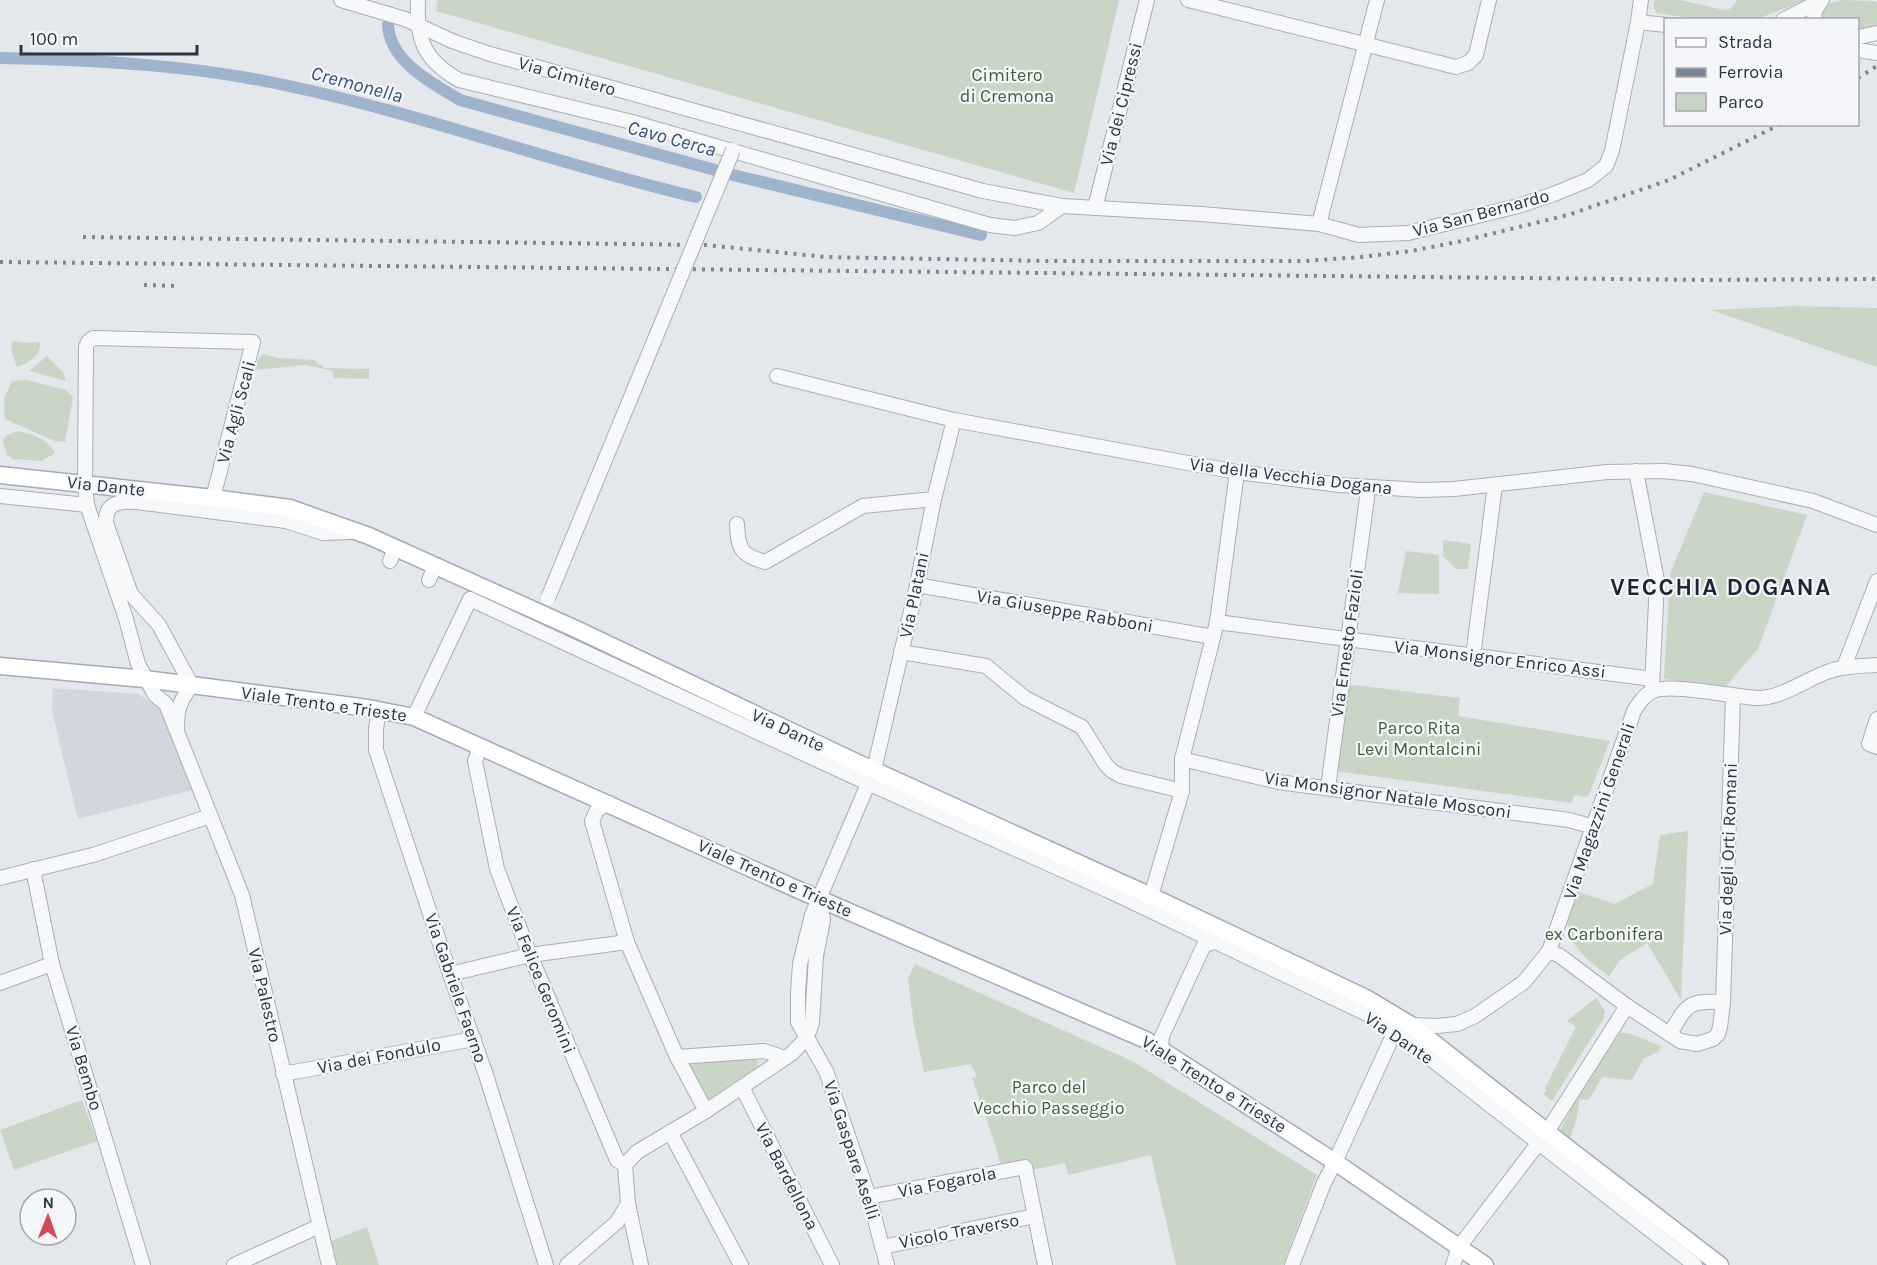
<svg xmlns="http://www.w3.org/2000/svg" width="1877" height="1265" font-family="Karla,sans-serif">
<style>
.built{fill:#d2d6de}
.green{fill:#c9d6c5}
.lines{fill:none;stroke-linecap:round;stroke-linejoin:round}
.canal{stroke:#9fb4cc;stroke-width:12}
.minor-casing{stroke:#a9aeb7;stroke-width:16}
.major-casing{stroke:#a3abb8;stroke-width:19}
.minor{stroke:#f7f8fa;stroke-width:14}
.major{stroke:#fff;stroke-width:16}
.rail{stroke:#7d8696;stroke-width:4;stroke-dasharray:3 6;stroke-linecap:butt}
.minor-bridge-casing{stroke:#a9aeb7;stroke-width:16;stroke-linecap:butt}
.minor-bridge{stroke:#f7f8fa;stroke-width:14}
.labels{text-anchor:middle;stroke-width:4.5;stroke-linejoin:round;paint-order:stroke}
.park-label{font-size:18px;fill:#3f6138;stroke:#f4f6f9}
.street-label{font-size:18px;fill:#2b3445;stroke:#f4f6f9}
.water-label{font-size:20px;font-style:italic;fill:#34527a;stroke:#f4f6f9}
.district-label{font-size:24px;font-weight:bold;letter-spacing:1.5px;fill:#1d2536;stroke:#f4f6f9}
</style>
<rect width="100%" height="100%" fill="#e4e7ec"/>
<polygon class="built" points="53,688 138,694 162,709 192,790 78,819 52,711"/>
<g class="green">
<polygon points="438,0 1119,0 1074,193 436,11"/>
<path d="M1655,0H1680L1724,10C1730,10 1735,6 1736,0H1807L1757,19L1705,20L1656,13L1653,5Z"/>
<polygon points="1842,0 1874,1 1877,3 1877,25 1871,30 1858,32 1858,20 1820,20 1820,11 1824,5"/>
<polygon points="1794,306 1877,308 1877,367 1711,310"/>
<path d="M13,341L27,343L40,342C41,356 29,363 17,367L11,349Z"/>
<polygon points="263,354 278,358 314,360 324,368 369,369 369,379 333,378 333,371 305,365 255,370 258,359"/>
<polygon points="47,356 63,372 66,381 29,371"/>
<polygon points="27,380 66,390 73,397 65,442 55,441 5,419 4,399 12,381"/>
<path d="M18,431C32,434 48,439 55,453L41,461L13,459L7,455L3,442L5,436Z"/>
<polygon points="1704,492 1807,515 1758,649 1725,687 1664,679 1670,574"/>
<polygon points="1443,540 1471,544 1468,569 1456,569 1443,556"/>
<polygon points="1406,551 1439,555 1439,594 1398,593"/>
<polygon points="1346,684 1460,698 1458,716 1610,741 1588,797 1574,795 1572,803 1334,771"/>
<path d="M1688,831L1681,1000L1647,943L1620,960L1609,976C1589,962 1562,942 1569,913C1571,906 1574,898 1577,891L1614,904L1653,884L1660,835Z"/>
<polygon points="915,964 1132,1061 1317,1175 1283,1265 1176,1265 1151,1155 1068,1175 1065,1163 1032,1170 1001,1168 995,1144 972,1078 977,1077 971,1064 924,1072 914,1026 908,979"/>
<polygon points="1596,998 1605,1011 1604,1018 1552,1101 1543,1094 1547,1090 1545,1088 1576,1027 1567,1021"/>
<polygon points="1620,1033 1628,1033 1661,1046 1658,1052 1644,1058 1632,1080 1602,1077 1589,1100 1580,1099 1576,1122 1569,1140 1560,1130 1577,1098"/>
<polygon points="754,1057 759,1062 757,1067 706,1101 685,1063"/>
<polygon points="82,1100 97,1141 14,1170 0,1130"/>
<polygon points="367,1227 379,1265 337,1265 331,1241"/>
</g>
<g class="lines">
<g class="canal">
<path d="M388,25C390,62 432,83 460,100L737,176L981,235"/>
<path d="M0,58C97,60 194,65 289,86C426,115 559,165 696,197"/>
</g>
<defs>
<g id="minor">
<polyline points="341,0 405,19 452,41 490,54 983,191 1062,206 1201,214 1319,224 1359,235 1408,233 1518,206 1554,194 1588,180 1606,166 1612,151 1638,22 1641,0"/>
<path d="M418,0C416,40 424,60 459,80L632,122L990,225L1015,228L1038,223L1062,206"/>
<polyline points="1188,0 1456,67 1468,63 1476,55 1489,0"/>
<polyline points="1783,20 1820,1"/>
<polyline points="1814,20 1815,10 1822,0"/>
<polyline points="1638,22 1666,25"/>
<polyline points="1858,37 1877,33"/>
<polyline points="1858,50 1877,53"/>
<polyline points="1095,208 1147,0"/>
<polyline points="1319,224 1377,0"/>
<polyline points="777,376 954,420 1237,472 1340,485 1421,490 1454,489 1607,472 1664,471 1692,474 1813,501 1877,525"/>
<polyline points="1636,471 1657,581 1652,688"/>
<polyline points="0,496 87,505"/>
<polyline points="211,511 213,498 253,342 93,338 88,342 86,347 85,484 87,505 126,619 138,664 155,695 166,704 242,895 329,1265"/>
<path d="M737,524C738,548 740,555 765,562L863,506L934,499"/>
<polyline points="390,561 395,548"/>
<polyline points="429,580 435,566"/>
<polyline points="917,585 1213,637"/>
<polyline points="470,599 852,776 1107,890 1367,1014 1395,1031 1695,1265"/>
<polyline points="1217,622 1652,679"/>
<polyline points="901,652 986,666 1025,698 1082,727 1106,765 1112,771 1121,776 1182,791"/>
<polyline points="1473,656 1495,485"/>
<polyline points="1844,667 1877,581"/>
<polyline points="379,710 376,729 376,750 450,974 485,1072 546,1265"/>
<polyline points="414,717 470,599"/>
<polyline points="1877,719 1869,744 1877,747"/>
<path d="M177,727C177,710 180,699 192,686L159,625L131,594L106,523C105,502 120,501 137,502L286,521L323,533L350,532"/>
<polyline points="480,747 475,761 497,869 530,955 617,1160 625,1165 628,1204 641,1265"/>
<polyline points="1182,759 1278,782 1569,820 1594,827"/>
<polyline points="1328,788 1367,498"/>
<polyline points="609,803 597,810 592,821 627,942 677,1057 706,1111"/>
<polyline points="33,869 52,964 143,1265"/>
<polyline points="0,878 93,855 210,816"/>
<polyline points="1151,896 1182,791 1182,759 1217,622 1237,472"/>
<polyline points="1549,951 1560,956 1627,1006 1680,1041 1697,1044 1713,1039 1718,1034 1720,1027 1723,1002 1733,696"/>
<polyline points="450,974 530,955 627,942"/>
<polyline points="0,983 52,964"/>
<path d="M1411,1025L1437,1026L1457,1024L1475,1016L1524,982L1549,951L1634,711C1639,703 1644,695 1653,691C1671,683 1733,697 1758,698C1782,698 1805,680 1827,672C1843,666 1860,666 1877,665"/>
<path d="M1670,1034C1687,1005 1687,1000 1723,1002"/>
<polyline points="1161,1048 1162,1036 1204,945 1214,942"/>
<polyline points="677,1057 764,1051 785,1058"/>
<polyline points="283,1074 474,1039"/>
<polyline points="742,1087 832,1265"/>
<polyline points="670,1132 741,1265"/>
<polyline points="625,1165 637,1152 706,1111 791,1054 806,1039 812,1023 816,956 823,920 819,899"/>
<polyline points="869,1197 1025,1167 1045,1265"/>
<polyline points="882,1247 1035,1216"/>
<polyline points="234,1265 315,1228 320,1229"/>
<polyline points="567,1265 617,1222 628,1204"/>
<polyline points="887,1265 869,1197 826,1071 798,1022 798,992 800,964 812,915 874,770 917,585 934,499 954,420"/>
<polyline points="1292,1265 1324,1183 1335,1162 1395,1031"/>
<polyline points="1453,1265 1459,1247 1547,1132 1627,1006"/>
</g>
<g id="major">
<polyline points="0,475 213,498 290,508 369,536 578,630 858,763 1151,896 1366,998 1411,1025 1560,1142 1720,1265"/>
<polyline points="0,666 145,679 368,708 414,717 801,891 1146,1040 1335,1162 1485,1265"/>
</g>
</defs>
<use href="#minor" class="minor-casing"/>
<use href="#major" class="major-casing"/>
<use href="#minor" class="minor"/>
<use href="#major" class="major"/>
<g class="rail">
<polyline points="1858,78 1877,66"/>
<polyline points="83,237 706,245 826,257 1048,261 1305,261 1361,257 1411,251 1462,241 1568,215 1669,180 1781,124"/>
<polyline points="0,262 1709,280 1877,279"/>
<polyline points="144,285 176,286"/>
</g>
<defs>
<polyline id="minor-bridge" points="548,598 733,150"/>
</defs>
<use href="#minor-bridge" class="minor-bridge-casing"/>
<use href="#minor-bridge" class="minor-bridge"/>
</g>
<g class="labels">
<g class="park-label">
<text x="1007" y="81">Cimitero<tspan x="1007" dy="21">di Cremona</tspan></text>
<text x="1419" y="734">Parco Rita<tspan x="1419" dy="21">Levi Montalcini</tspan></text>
<text x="1604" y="940">ex Carbonifera</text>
<text x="1049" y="1093">Parco del<tspan x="1049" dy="21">Vecchio Passeggio</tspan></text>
</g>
<g class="street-label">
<text transform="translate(567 76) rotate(16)" y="6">Via Cimitero</text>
<text transform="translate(1121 104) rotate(-76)" y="6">Via dei Cipressi</text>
<text transform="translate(1481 213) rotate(-15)" y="6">Via San Bernardo</text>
<text transform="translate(236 412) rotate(-75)" y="6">Via Agli Scali</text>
<text transform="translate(1291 476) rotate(7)" y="6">Via della Vecchia Dogana</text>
<text transform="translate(106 486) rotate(6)" y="6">Via Dante</text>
<text transform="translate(914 595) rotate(-78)" y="6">Via Platani</text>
<text transform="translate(1065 611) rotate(10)" y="6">Via Giuseppe Rabboni</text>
<text transform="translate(1347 643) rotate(-82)" y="6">Via Ernesto Fazioli</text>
<text transform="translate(1500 659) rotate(7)" y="6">Via Monsignor Enrico Assi</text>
<text transform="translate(324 704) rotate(8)" y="6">Viale Trento e Trieste</text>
<text transform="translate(788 730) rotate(25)" y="6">Via Dante</text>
<text transform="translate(1388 795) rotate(8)" y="6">Via Monsignor Natale Mosconi</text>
<text transform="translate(1599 811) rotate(-71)" y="6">Via Magazzini Generali</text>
<text transform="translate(1728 849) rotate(-88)" y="6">Via degli Orti Romani</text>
<text transform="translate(775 878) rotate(24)" y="6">Viale Trento e Trieste</text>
<text transform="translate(541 980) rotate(68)" y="6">Via Felice Geromini</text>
<text transform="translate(456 988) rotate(71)" y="6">Via Gabriele Faerno</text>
<text transform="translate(265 995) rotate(77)" y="6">Via Palestro</text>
<text transform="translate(1399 1038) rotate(34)" y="6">Via Dante</text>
<text transform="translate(379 1056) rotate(-11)" y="6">Via dei Fondulo</text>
<text transform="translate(84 1068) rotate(73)" y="6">Via Bembo</text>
<text transform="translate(1214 1084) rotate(32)" y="6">Viale Trento e Trieste</text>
<text transform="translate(852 1150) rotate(72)" y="6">Via Gaspare Aselli</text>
<text transform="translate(787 1176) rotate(63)" y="6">Via Bardellona</text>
<text transform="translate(947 1182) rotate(-11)" y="6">Via Fogarola</text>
<text transform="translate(959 1231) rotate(-11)" y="6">Vicolo Traverso</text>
</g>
<g class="water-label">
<text transform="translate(357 84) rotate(15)" y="7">Cremonella</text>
<text transform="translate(672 138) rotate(15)" y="7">Cavo Cerca</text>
</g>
<g class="district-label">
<text x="1721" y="595">VECCHIA DOGANA</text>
</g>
</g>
<rect x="1664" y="18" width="195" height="108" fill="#f4f6f9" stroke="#a4a8b1" stroke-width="1.5"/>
<rect x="1676" y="38" width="30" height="9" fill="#ffffff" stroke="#a4a8b1" stroke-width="1.5"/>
<text x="1718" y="48" font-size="18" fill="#2b3445">Strada</text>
<rect x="1676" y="68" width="30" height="9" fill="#7d8696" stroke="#a4a8b1" stroke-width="1.5"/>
<text x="1718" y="78" font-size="18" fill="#2b3445">Ferrovia</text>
<rect x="1676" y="93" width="30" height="18" fill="#c9d6c5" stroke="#a4a8b1" stroke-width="1.5"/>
<text x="1718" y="108" font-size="18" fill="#2b3445">Parco</text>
<g transform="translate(48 1217) rotate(1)"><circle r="28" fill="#f4f6f9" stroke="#a4a8b1" stroke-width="1.5"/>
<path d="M0-4.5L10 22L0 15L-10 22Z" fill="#d1495b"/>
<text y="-9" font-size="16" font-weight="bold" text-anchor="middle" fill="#2b3445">N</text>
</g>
<path d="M21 45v9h176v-9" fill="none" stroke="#2b3445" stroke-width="3"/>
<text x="30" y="45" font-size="18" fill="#2b3445" stroke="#f4f6f9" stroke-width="4.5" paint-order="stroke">100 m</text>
</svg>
